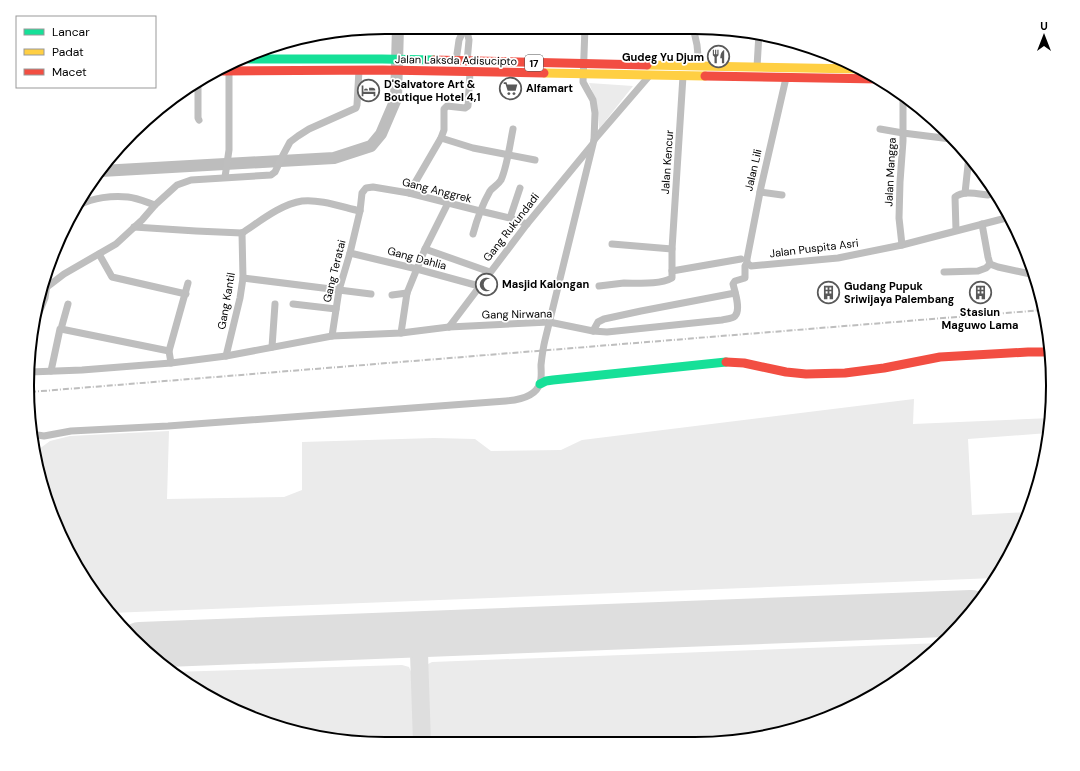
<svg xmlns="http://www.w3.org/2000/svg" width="1080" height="771" font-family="'DM Sans',sans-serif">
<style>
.green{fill:#ebebeb}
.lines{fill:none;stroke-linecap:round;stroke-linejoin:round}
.river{stroke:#bdbdbd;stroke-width:12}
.taxiway{stroke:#dedede;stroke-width:18}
.runway{stroke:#dedede;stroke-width:46}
.street{stroke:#bebebe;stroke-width:7}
.fast{stroke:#16e098;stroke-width:9}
.slow{stroke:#ffcf43;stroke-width:9}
.jam{stroke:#f24e42;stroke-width:9}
.rail{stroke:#bebebe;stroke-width:2;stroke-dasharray:6 2 1 2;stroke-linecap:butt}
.labels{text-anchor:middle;stroke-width:3.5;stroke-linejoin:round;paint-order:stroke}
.shield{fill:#fff;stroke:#4c4c4c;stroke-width:1}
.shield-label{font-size:10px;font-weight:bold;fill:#000}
.poi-label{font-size:11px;font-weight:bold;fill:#000;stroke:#fff;text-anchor:start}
.street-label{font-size:11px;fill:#000;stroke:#fff}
.rim{fill:none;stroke:#000;stroke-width:2}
</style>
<rect width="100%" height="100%" fill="#fff"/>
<g class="green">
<path d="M589,83L633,86L599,129C599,111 596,99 589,83Z"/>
<polygon points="914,399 913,424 1051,418 1048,433 968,439 972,515 1028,512 1016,544 995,578 110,613 54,523 35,452 50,441 70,436 169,431 167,499 284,497 302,490 302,442 434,438 475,439 491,451 561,450 582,440"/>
<polygon points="942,643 931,655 853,707 742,741 427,743 425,668 428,664 432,662"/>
<polygon points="402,665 409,667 413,676 415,743 362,743 293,732 227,707 171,672"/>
</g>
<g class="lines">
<polyline class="river" points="101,171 334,158 371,146 381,134 396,99 398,27"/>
<g class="taxiway">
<path d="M400,635C410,639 414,643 419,653"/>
<polyline points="422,743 419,653 422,643 432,634"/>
</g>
<polyline class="runway" points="140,645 971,613"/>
<g class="street">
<polyline points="466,27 469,40 467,62"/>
<polyline points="585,27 583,82 593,100 595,113 594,140"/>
<polyline points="693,27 697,45 699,66"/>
<polyline points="456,61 459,40 465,27"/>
<polyline points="757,67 759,33"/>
<polyline points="786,78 761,187 747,259 747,263 751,266 838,258 902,245 1010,217"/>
<polyline points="198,82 198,118 199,120"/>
<polyline points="880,129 903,133 951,139"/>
<polyline points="441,138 473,148 535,160"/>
<polyline points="225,177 229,150 229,71"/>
<polyline points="760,192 782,195"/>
<polyline points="409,193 441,138 444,130 444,109 447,106 465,108 468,106 470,72"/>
<polyline points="965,193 969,156"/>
<path d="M79,205C93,198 112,195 128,197C137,198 146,202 155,205"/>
<polyline points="510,218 520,188"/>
<polyline points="982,224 988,257 990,264 998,267 1035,275"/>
<polyline points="134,227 196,231 242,233"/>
<path d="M956,230L955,197C964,190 978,194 988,195"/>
<path d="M242,233C259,222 281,204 302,201C320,199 342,207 360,211"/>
<path d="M473,234C477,219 482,205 490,191C493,187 498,185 501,180C507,167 510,144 513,129"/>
<polyline points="612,244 672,249"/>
<polyline points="902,245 899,218 900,182 903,141 903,99"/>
<polyline points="425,249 490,272"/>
<polyline points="350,253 417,269 479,286"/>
<polyline points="99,254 112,277 186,294"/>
<polyline points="672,271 741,259"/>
<polyline points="944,272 978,271 986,268 990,264"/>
<polyline points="243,278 371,294"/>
<path d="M599,286C607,285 616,284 624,283C639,283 659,285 672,278V249L683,76"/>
<polyline points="47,287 64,274 116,244 142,220 155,205 177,185 191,180 271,175 275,172 282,157 290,142 298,136 309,129 356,108 357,105 359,70"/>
<polyline points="392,295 407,293"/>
<polyline points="293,304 336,309"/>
<polyline points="36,320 45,298 47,284"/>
<polyline points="449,327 527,224 592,145"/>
<polyline points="61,329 169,351"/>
<polyline points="593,331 598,322 604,319 641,311 735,293"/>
<polyline points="401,333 407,293 425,249 448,203"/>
<polyline points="332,336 339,290 350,253 360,211 362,193 366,188 373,187 409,193 480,211 510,218 527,224"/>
<polyline points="272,347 275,304"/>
<polyline points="226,356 240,298 243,278 242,233"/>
<polyline points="171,363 169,351 188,283"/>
<polyline points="51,371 60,329 61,329 68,304"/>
<path d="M30,372L82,370L171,363L226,356L332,336L401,333L449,327L549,322L593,331L607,332L722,320C726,319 732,319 735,316C741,310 735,292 733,284L735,281L745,278V266L747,263"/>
<path d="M31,434L44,436L71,431L168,426L506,401C518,400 536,397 540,383C542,378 541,370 541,365C542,356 543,348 545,340L594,140L650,75"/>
</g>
<g class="fast">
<polyline points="249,59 382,59 434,60"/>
<polyline points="540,384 546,381 553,380 726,362"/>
</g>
<g class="slow">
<polyline points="647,65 858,69"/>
<polyline points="544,73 705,76"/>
</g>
<g class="jam">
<polyline points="434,60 647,65"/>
<polyline points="223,71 383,70 544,73"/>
<polyline points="705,76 879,79"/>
<polyline points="726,362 744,363 786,372 806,374 845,373 884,368 940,357 1028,352 1050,352"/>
</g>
<polyline class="rail" points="30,392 1043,310"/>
</g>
<defs>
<symbol id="restaurant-ring" viewBox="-11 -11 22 22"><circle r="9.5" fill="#fff" stroke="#595959" stroke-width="1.5"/><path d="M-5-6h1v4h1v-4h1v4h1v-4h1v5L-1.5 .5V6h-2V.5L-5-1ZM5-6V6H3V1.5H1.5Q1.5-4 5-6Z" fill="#595959"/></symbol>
<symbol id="supermarket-ring" viewBox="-11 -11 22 22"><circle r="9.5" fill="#fff" stroke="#595959" stroke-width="1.5"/><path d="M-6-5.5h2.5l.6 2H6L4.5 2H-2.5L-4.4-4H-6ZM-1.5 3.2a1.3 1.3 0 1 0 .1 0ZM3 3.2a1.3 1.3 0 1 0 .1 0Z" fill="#595959"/></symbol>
<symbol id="hotel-ring" viewBox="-11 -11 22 22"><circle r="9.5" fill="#fff" stroke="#595959" stroke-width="1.5"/><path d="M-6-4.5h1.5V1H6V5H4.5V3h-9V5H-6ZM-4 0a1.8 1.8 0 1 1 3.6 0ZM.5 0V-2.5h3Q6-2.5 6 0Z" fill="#595959"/></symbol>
<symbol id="mosque-ring" viewBox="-11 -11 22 22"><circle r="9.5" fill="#fff" stroke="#595959" stroke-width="1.5"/><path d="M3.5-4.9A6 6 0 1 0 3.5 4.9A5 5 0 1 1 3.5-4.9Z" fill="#595959"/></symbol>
<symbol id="building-ring" viewBox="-11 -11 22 22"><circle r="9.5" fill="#fff" stroke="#595959" stroke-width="1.5"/><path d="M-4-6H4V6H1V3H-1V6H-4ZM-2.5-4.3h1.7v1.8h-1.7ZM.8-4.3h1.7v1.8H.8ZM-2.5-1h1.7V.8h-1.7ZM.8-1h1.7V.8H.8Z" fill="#595959"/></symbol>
</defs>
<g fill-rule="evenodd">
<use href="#restaurant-ring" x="706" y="44" width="25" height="25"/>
<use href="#supermarket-ring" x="498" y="76" width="25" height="25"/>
<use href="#hotel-ring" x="356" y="78" width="25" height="25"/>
<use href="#mosque-ring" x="474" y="272" width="25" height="25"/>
<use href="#building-ring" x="816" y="280" width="25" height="25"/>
<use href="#building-ring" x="968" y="280" width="25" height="25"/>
</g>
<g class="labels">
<rect class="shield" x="525" y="55" width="18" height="16" rx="3"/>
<g class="shield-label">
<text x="534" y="67">17</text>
</g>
<g class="poi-label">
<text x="704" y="61" text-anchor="end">Gudeg Yu Djum</text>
<text x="384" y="88">D'Salvatore Art &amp;<tspan x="384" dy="13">Boutique Hotel 4,1</tspan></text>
<text x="526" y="92">Alfamart</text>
<text x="502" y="288">Masjid Kalongan</text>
<text x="844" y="290">Gudang Pupuk<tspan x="844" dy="13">Sriwijaya Palembang</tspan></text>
<text x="980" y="316" text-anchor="middle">Stasiun<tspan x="980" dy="13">Maguwo Lama</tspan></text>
</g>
<g class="street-label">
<text transform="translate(456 60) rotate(1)" y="4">Jalan Laksda Adisucipto</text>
<text transform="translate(667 162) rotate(-86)" y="4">Jalan Kencur</text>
<text transform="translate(753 170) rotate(-77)" y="4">Jalan Lili</text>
<text transform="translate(890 172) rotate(-87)" y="4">Jalan Mangga</text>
<text transform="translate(437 190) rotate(14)" y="4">Gang Anggrek</text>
<text transform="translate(511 227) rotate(-52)" y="4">Gang Rukundadi</text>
<text transform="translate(814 248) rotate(-7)" y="4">Jalan Puspita Asri</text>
<text transform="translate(417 258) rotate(15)" y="4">Gang Dahlia</text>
<text transform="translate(334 271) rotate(-76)" y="4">Gang Teratai</text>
<text transform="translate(226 301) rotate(-80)" y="4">Gang Kantil</text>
<text transform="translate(517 314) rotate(-1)" y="4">Gang Nirwana</text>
</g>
</g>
<path d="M0 0H1080V771H0ZM385 34H695A351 351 0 0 1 1046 385V386A351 351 0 0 1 695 737H385A351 351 0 0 1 34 386V385A351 351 0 0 1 385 34Z" fill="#fff" fill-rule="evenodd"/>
<path class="rim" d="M385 34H695A351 351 0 0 1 1046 385V386A351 351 0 0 1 695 737H385A351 351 0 0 1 34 386V385A351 351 0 0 1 385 34Z"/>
<rect x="16" y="16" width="140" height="72" fill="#ffffff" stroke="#999999"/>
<rect x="24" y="29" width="20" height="6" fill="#16e098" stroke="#999999"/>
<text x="52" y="36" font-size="12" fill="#000000">Lancar</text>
<rect x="24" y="49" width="20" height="6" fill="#ffcf43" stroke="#999999"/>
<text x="52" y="56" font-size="12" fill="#000000">Padat</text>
<rect x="24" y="69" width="20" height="6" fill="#f24e42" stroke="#999999"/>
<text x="52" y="76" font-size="12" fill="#000000">Macet</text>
<g transform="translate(1044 36)" stroke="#ffffff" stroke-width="3" paint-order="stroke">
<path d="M0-3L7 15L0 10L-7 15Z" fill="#000000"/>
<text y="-6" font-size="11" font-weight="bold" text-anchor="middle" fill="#000000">U</text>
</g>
</svg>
